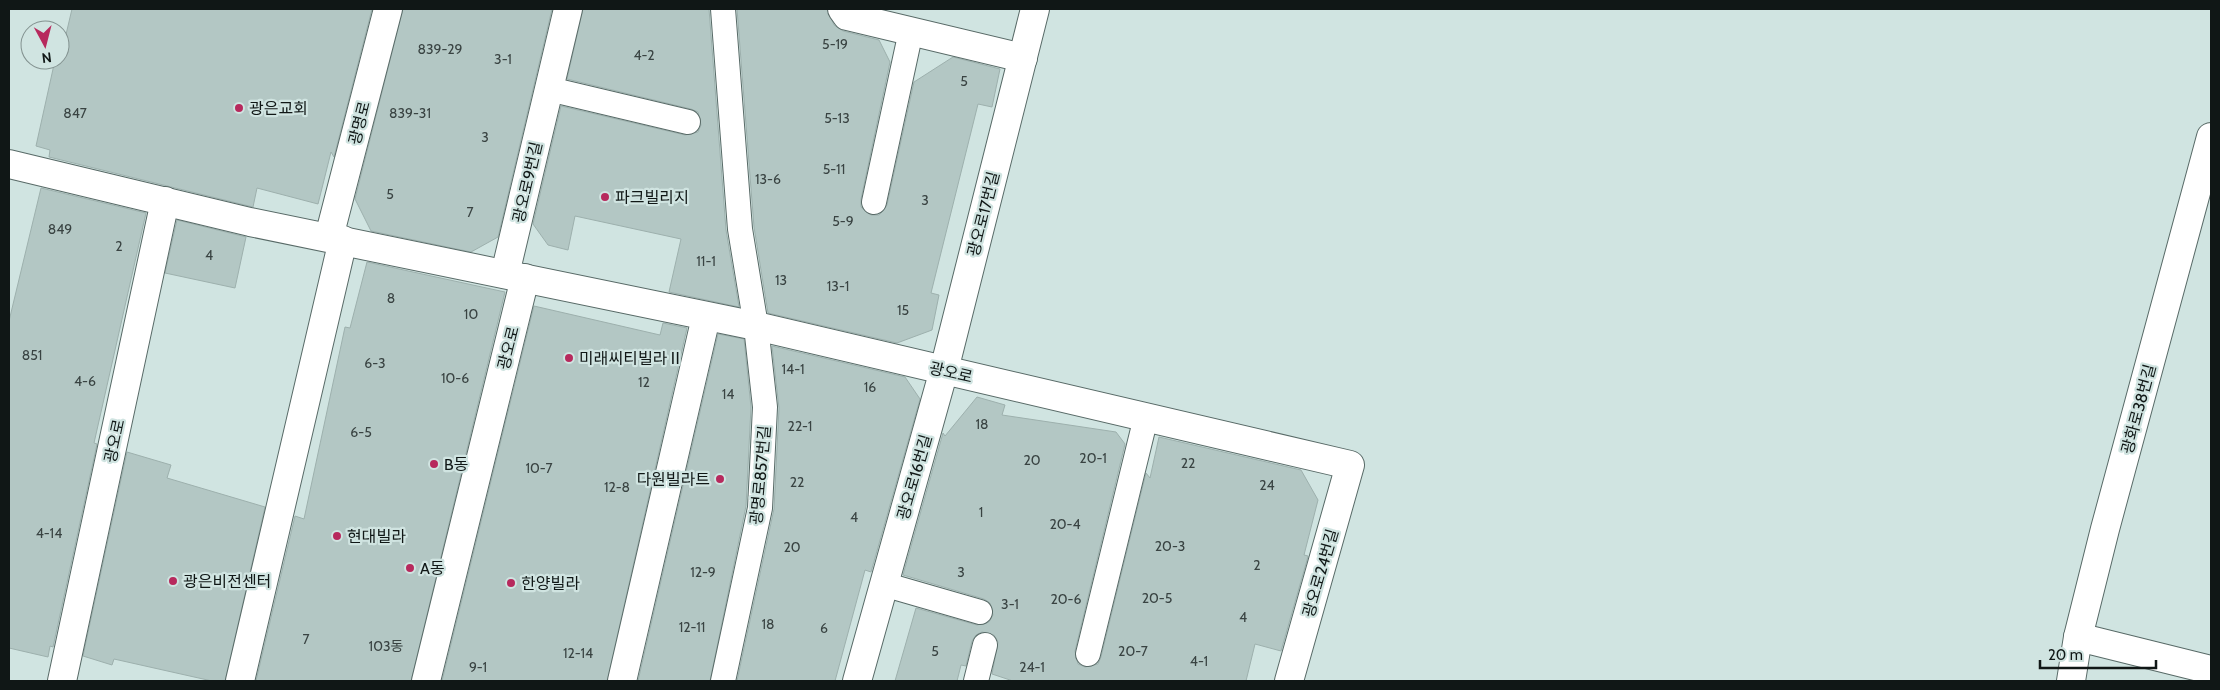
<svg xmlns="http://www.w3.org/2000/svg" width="2220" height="690" font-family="Cabin,'Noto Sans KR',sans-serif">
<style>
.building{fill:#b3c7c4;stroke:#9db0ad}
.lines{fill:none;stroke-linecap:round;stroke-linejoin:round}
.service-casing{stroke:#586a67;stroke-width:26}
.minor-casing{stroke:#586a67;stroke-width:30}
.service{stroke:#fff;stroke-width:24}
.minor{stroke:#fff;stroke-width:28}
.poi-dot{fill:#b7295d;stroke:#d0e4e1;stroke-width:2}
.labels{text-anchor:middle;stroke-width:4.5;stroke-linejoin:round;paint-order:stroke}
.number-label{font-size:14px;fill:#394342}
.poi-label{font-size:16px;fill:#101716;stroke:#d0e4e1;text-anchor:start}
.street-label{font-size:16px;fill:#101716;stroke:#d0e4e1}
</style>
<rect width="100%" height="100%" fill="#d0e4e1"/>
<g class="building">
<polygon points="72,9 372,9 334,157 331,152 318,204 257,188 253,207 49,157 50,150 36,146 55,60 60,60"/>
<polygon points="403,9 552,9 498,237 471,252 371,231 355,199"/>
<polygon points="583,9 709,9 726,230 739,307 669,292 681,239 575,216 568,250 548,245 533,224 561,106 685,135 698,132 701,125 698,112 691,109 567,79"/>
<polygon points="737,9 827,9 834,25 843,31 879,40 890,62 861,199 861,207 871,215 879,215 887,205 914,82 953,57 1000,69 992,107 978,104 931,293 939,295 932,330 897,343 768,313 754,227"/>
<polygon points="41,188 146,213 94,443 97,444 53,647 50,646 48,657 9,648 9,321"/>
<polygon points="177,220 246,237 235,288 165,273"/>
<polygon points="367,262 505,292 411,681 256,681 295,516 304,519 345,327 350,328"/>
<polygon points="534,306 660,335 663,323 687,328 607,681 442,681"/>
<polygon points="718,334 744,339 751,407 746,506 710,681 638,681"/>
<polygon points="772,346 905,377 920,399 871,572 865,570 835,681 737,681 774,509 779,408"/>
<polygon points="977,397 1005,405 1002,415 1116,432 1125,444 1075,651 1078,664 1085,667 1098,664 1101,657 1146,473 1150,478 1159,437 1301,470 1318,500 1304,555 1308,556 1307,560 1281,651 1255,644 1246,681 1013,681 992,674 998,642 994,635 982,632 976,635 972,641 966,666 961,665 957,681 895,681 916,608 977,625 989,622 993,615 990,603 984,599 903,575 943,433 945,436"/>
<polygon points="127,452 171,465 167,478 265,507 225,681 212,681 114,659 112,665 83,656"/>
</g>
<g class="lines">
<defs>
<g id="service">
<polyline points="723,9 740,229 756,326 765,407 760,508 723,681"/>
<polyline points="549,89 688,122"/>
<polyline points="874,202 911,31"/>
<polyline points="883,584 980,612"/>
<polyline points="1088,654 1146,417"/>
<polyline points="976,681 985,645"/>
</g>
<g id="minor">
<polyline points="842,9 847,16 1023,58"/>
<polyline points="9,164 250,222 756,326 1350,465 1289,681"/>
<polyline points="329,237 388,9"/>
<polyline points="505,274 568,9"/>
<polyline points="2078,637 2211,670"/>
<polyline points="62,681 165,201"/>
<polyline points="240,681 343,240"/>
<polyline points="426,681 525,278"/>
<polyline points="622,681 706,317"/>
<polyline points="857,681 944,370 1035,9"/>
<polyline points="2071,681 2078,637 2105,529 2211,137"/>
</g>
</defs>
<use href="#service" class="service-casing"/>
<use href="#minor" class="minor-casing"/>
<use href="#service" class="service"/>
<use href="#minor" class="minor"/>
</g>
<g class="poi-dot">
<circle cx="239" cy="108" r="5"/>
<circle cx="605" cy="197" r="5"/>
<circle cx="569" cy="358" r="5"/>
<circle cx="434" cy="464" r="5"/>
<circle cx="720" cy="479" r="5"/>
<circle cx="337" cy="536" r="5"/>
<circle cx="410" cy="568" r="5"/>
<circle cx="173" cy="581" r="5"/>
<circle cx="511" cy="583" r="5"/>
</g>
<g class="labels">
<g class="number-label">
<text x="835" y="49">5-19</text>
<text x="440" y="54">839-29</text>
<text x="644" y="60">4-2</text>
<text x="503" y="64">3-1</text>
<text x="964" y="86">5</text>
<text x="75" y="118">847</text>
<text x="410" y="118">839-31</text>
<text x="837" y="123">5-13</text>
<text x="485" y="142">3</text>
<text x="834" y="174">5-11</text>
<text x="768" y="184">13-6</text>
<text x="390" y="199">5</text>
<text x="925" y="205">3</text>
<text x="470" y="217">7</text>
<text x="843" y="226">5-9</text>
<text x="60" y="234">849</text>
<text x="119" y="251">2</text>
<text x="209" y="260">4</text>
<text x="706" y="266">11-1</text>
<text x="781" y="285">13</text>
<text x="838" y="291">13-1</text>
<text x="391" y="303">8</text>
<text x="903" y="315">15</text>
<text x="471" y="319">10</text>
<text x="32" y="360">851</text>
<text x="375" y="368">6-3</text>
<text x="793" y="374">14-1</text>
<text x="455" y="383">10-6</text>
<text x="85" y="386">4-6</text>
<text x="644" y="387">12</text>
<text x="870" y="392">16</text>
<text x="728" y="399">14</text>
<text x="982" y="429">18</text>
<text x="800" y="431">22-1</text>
<text x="361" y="437">6-5</text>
<text x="1093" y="463">20-1</text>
<text x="1032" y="465">20</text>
<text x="1188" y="468">22</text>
<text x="539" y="473">10-7</text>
<text x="797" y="487">22</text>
<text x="1267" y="490">24</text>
<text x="617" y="492">12-8</text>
<text x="981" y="517">1</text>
<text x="854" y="522">4</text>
<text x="1065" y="529">20-4</text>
<text x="49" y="538">4-14</text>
<text x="1170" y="551">20-3</text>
<text x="792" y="552">20</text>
<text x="1257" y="570">2</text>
<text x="703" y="577">12-9</text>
<text x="961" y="577">3</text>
<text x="1157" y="603">20-5</text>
<text x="1066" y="604">20-6</text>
<text x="1010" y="609">3-1</text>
<text x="1243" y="622">4</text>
<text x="768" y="629">18</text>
<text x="692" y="632">12-11</text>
<text x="824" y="633">6</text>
<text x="306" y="644">7</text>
<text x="386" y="651">103동</text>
<text x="935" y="656">5</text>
<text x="1133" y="656">20-7</text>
<text x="578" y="658">12-14</text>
<text x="1199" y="666">4-1</text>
<text x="478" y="672">9-1</text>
<text x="1032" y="672">24-1</text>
</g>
<g class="poi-label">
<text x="249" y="114">광은교회</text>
<text x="615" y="203">파크빌리지</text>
<text x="579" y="364">미래씨티빌라Ⅱ</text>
<text x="444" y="470">B동</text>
<text x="710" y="485" text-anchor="end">다원빌라트</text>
<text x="347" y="542">현대빌라</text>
<text x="420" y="574">A동</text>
<text x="183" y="587">광은비전센터</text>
<text x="521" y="589">한양빌라</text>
</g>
<g class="street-label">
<text transform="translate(359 123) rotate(-76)" y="6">광명로</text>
<text transform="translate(527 182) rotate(-77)" y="6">광오로9번길</text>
<text transform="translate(983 214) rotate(-76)" y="6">광오로17번길</text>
<text transform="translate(508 348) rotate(-76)" y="6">광오로</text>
<text transform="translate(951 372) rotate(13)" y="6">광오로</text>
<text transform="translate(2138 409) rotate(-75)" y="6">광화로38번길</text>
<text transform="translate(114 441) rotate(-78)" y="6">광오로</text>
<text transform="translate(760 475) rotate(-85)" y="6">광명로857번길</text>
<text transform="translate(914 477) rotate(-74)" y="6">광오로16번길</text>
<text transform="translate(1320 573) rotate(-74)" y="6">광오로24번길</text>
</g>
</g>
<rect width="2220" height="690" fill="none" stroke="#101716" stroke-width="20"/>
<g transform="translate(45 45) rotate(173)"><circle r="24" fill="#d0e4e1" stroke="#839290"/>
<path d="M0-4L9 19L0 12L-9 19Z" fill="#b7295d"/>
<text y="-8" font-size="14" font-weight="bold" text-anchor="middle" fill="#101716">N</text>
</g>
<path d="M2040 660v8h116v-8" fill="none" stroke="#101716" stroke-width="2.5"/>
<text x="2048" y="660" font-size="15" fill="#101716" stroke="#d0e4e1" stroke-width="4" paint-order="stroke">20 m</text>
</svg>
